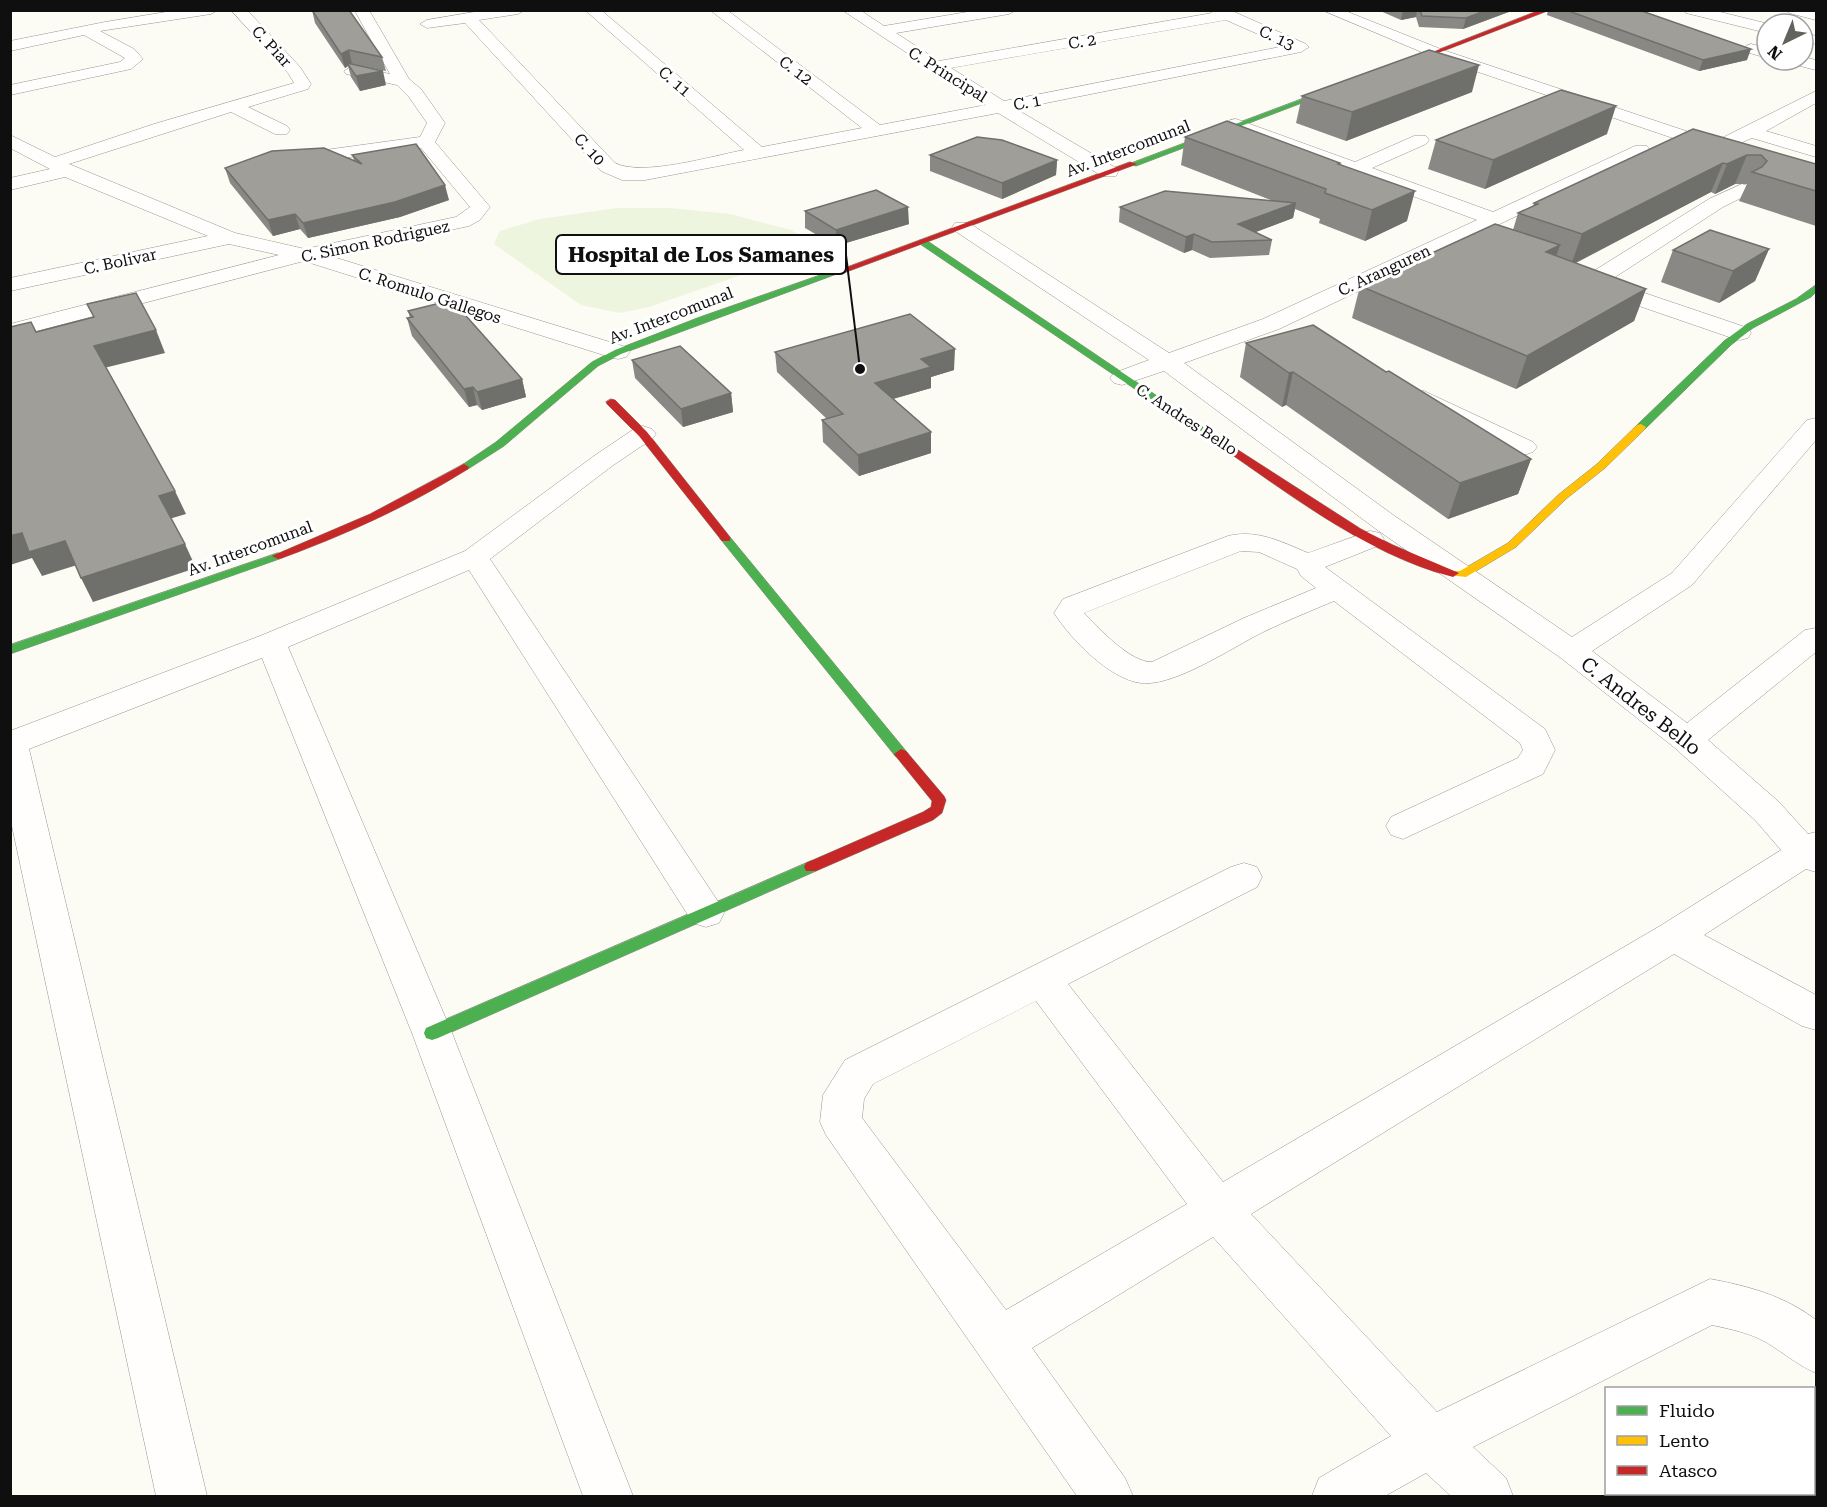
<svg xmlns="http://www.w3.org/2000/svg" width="1827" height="1507" font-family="'Roboto Serif',serif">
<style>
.pitch{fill:#eef5de}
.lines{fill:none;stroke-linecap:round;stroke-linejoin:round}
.street-casing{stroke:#969592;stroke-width:1}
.fast-casing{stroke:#8c8c89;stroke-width:1}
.slow-casing{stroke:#8c8c89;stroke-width:1}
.jam-casing{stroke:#8c8c89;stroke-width:1}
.street{fill:#fffefd;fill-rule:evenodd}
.fast{fill:#4caf50;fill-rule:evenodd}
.slow{fill:#ffc107;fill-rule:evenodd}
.jam{fill:#c62828;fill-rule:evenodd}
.wall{fill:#898884}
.shaded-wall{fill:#6f6f6b}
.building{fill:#9f9e99;stroke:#6f6f6b;stroke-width:1.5}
.labels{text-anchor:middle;stroke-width:6;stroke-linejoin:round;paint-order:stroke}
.far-street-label{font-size:16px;fill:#0f0f0f;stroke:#fff}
.street-label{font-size:20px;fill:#0f0f0f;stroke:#fff}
.leader{fill:none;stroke:#0f0f0f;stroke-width:2}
.callout-dot{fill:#0f0f0f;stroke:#fff;stroke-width:2}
.callout{fill:#fff;stroke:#0f0f0f;stroke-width:2}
.callout-label{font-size:21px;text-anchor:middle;font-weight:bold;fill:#0f0f0f}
</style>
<rect width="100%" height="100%" fill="#fcfbf4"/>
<polygon class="pitch" points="617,208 670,208 730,214 791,230 819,248 649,307 619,313 581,305 494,244 500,231 540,219"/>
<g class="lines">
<defs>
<g id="street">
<polygon points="178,10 218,10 211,14 100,31 134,49 143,59 131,69 10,95 10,85 120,62 125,58 84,35 10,51 10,41 105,22"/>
<polygon points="231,10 247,10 300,67 311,84 308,89 248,107 287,126 290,130 287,134 275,134 231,112 69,164 235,233 305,249 456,217 470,207 421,148 296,164 290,163 287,159 290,155 296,154 420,137 427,123 409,97 397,85 346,74 344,71 352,66 390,74 356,13 357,10 369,10 409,79 421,89 445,123 435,142 490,207 480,220 469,226 330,256 626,347 630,352 626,357 618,359 610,357 304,261 10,338 10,324 279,255 229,244 10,291 10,278 208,236 65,177 10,190 10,178 50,169 10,148 10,135 55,157 154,124 294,83 288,73"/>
<path d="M486,10H525L518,14L479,20L615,163C642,177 712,156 744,150L585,10H601L762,147L862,128L710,10H727L880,125L986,105L842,10H860L884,26L979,10H1016L1009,14L896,33L939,61L1212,13L1210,10H1230L1306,44L1309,47L1301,52L1016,109L1116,168L1118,172L1116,176H1102L998,113L645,180H622L601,171L465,23L427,28L420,24L427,20ZM1226,20L1285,46L1004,101L951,68Z"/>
<polygon points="1322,10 1343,10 1443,50 1716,141 1816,91 1816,103 1766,131 1816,146 1816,157 1752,138 1731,147 1729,153 1717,153 1431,56"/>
<polygon points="1684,10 1712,10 1769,24 1767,24 1767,33 1686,13"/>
<polygon points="1787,10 1816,12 1816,20 1789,13"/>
<polygon points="1803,32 1816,36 1816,44 1803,42"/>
<polygon points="1751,44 1767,48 1767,58 1746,52 1743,49 1746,46"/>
<polygon points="1803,57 1816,60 1816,70 1788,63 1786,60 1803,60"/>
<path d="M1236,119L1355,162L1414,136H1426L1429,140L1426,144L1372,168L1493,212L1635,146H1647L1650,150L1647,154L1279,329L1184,363L1396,517L1572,637L1672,573L1807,420L1816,418V440L1692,585L1592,651L1687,723L1805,630L1816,628V652L1708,740L1779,802L1808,834L1816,832V872L1806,869L1704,935L1816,995V1030L1802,1026L1674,954L1251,1214L1437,1412L1710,1279C1748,1286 1785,1296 1816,1320V1373C1800,1366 1789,1357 1775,1348C1756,1334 1735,1330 1712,1325L1473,1447L1506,1478L1513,1496H1451L1426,1473L1385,1496H1312L1319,1478L1391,1436L1213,1237L1032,1348L1125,1478L1133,1496H1077L826,1135L820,1122L823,1095L845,1060L1231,867L1244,863L1257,867L1262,877L1257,887L1068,984L1223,1182L1660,926L1781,850L1755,820L1675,748L1561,658L1376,529L1164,371L1122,385L1114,383L1110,378L1114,373L1149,360L955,231L952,227L955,223H969L1169,353L1263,319L1477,220L1230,128L1227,124L1230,120ZM1036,1001L1187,1204L1006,1310L862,1118L864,1099L873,1084Z"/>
<polygon points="1742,184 1749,186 1752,190 1749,194 1723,207 1609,281 1748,328 1751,333 1748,338 1740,340 1732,338 1584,287 1581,282 1584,277 1709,199"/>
<polygon points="1424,391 1533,442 1537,447 1533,452 1524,455 1515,452 1415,403 1412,398 1415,393"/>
<polygon points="643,426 652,429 656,434 652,439 612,466 490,559 719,903 724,913 719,923 706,927 693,923 469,570 288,647 452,1033 633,1496 583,1496 412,1033 262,658 29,749 207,1496 156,1496 10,817 10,731 260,636 465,551 594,456 634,429"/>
<path d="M1370,531L1380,533L1384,539L1380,545L1325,567L1545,729L1555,750L1543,774L1403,839L1391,835L1386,826L1391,817L1518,758L1523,750L1520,743L1334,601C1310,611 1286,621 1263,632C1233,647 1174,687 1141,683C1109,679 1071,639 1054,613L1063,599L1228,536C1257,529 1282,542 1308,553ZM1241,551L1259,552L1297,569L1301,576L1316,588L1244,618L1152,662C1131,663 1098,628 1084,613Z"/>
</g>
<g id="fast">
<polygon points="1342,84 1344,87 1136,166 1129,164"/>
<polygon points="920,240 926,240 1212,433 1207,436 1203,435 920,244"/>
<polygon points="835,270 842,272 621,354 598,366 504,446 468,469 464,470 459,467 496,442 592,362 615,350 700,317"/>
<polygon points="1816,285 1816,292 1811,297 1753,328 1731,345 1645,429 1637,429 1637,425 1724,341 1747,324 1796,299"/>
<polygon points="726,536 730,537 906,751 908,754 906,757 896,757 722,541 720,539"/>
<polygon points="278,553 284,556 282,558 10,654 10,645"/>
<polygon points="811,861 816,863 818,867 816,871 438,1038 432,1040 426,1038 424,1033 426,1028"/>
</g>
<polygon id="slow" points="1641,424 1646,427 1645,429 1605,468 1566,499 1516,547 1466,577 1449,575 1447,573 1449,571 1460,571 1508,543 1558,495 1597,464 1637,425"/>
<g id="jam">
<polygon points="1540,10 1550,10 1399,68 1394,67"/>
<polygon points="1130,162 1137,164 841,274 834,272"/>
<polygon points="611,399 615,400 647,432 730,537 730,541 722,541 639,436 607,404 606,402"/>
<path d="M1207,430L1361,529L1393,545L1459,573L1453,577C1361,553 1281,487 1203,435V431Z"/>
<path d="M464,464L469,467L468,469C409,506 347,534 282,558L278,559L272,556L370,514Z"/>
<polygon points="901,749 906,751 944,796 946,800 942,813 933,820 816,871 806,871 804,867 806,863 923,812 931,807 932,801 894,754"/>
</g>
</defs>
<use href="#street" class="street-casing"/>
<use href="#fast" class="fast-casing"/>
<use href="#slow" class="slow-casing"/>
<use href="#jam" class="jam-casing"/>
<use href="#street" class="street"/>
<use href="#fast" class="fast"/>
<use href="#slow" class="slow"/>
<use href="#jam" class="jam"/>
</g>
<g class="wall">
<polygon points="312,10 382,57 386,71 352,64 386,85 360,91 351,77 348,66 345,68 315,23"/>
<polygon points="1378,10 1514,10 1463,29 1419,27 1416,17 1401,20"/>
<polygon points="1548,10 1639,10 1747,60 1699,71 1547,15"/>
<polygon points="1472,92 1346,141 1296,123 1302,96"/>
<polygon points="1693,129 1816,164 1816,226 1739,201 1747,184 1735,184 1715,194 1711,192 1576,263 1646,289 1634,321 1516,389 1352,318 1360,286 1513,230 1518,213 1533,206 1534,203"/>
<polygon points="1607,134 1485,189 1428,169 1436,140"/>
<polygon points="1185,137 1340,163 1340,165 1407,221 1365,241 1319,223 1320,219 1295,209 1293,218 1255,232 1272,240 1269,255 1210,258 1192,250 1184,253 1119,222 1120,207 1273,201 1181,165"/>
<polygon points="352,155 449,200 400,217 308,238 300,229 273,236 230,183 225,168 354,160"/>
<polygon points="930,155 1057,160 1056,175 1002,199 930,171"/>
<polygon points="805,211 909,224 836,246 805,228"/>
<polygon points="1769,249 1755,281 1719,303 1661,282 1673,250"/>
<polygon points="408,311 522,379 526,397 482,410 477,405 469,407 412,336 407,318 410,318"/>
<polygon points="1246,343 1386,372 1531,459 1518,494 1448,519 1286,405 1282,407 1240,377"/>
<polygon points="775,352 954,370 931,377 931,388 893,399 931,453 859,476 823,442 822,420 827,419 777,372"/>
<polygon points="632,360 731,393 733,412 683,427 635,378"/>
</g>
<g class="shaded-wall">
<polygon points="1403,10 1417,10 1416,17 1401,20"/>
<polygon points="1487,10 1514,10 1463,29 1466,18"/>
<polygon points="1751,49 1747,60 1699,71 1703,60"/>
<polygon points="349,50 352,64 347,63 348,66 345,68 341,54"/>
<polygon points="1479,65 1472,92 1346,141 1352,112"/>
<polygon points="383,71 386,85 360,91 356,76"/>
<polygon points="1616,106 1607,134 1485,189 1493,160"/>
<polygon points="1747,155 1735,184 1715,194 1727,164"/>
<polygon points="1057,160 1056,175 1002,199 1002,183"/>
<polygon points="1723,163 1711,192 1571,265 1582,234"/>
<polygon points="445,185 449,200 400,217 308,238 303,223"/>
<polygon points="1415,191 1407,221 1365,241 1372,210"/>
<polygon points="1296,203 1293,218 1235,240 1238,224"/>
<polygon points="908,207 909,224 836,246 836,230"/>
<polygon points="295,214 300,229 273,236 268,220"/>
<polygon points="1194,234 1192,250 1184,253 1186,237"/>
<polygon points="1560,245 1549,277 1546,252"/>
<polygon points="1769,249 1755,281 1719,303 1733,271"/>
<polygon points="1646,289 1634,321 1516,389 1527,356"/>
<polygon points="156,330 165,353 104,368 94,346"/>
<polygon points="955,349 954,370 931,377 931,388 875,404 875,383 921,359"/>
<polygon points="1293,372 1286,405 1282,407 1289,373"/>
<polygon points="522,379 526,397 482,410 477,392"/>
<polygon points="473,387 477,405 469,407 464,389"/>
<polygon points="731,393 733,412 683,427 681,409"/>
<polygon points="931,432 931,453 859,476 858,455"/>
<polygon points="1531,459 1518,494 1448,519 1460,483"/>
<polygon points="175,491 186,514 169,519 159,496"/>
<polygon points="22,533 65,541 77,565 42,576 32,558 10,565 10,536"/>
<polygon points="185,544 196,568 93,602 81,578"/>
</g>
<g class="building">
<polygon points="312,10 349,10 382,57 349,50 341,54"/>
<polygon points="1420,10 1487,10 1466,18 1422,16"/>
<polygon points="1566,10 1639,10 1751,49 1703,60"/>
<polygon points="1429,50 1479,65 1352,112 1302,96"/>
<polygon points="347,63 383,71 356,76"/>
<polygon points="1561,90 1616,106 1493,160 1436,140"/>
<polygon points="1227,121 1340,163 1338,164 1415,191 1372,210 1325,193 1326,189 1185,137"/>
<polygon points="1693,129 1816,164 1816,191 1752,172 1762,167 1767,161 1761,155 1747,155 1727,164 1723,163 1582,234 1518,213 1538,204 1534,203"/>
<polygon points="977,137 1002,140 1057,160 1002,183 930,155"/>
<polygon points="416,144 445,185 395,202 303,223 295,214 268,220 225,168 272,151 324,148 362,164 352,155"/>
<polygon points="876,190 908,207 836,230 805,211"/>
<polygon points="1165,191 1296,203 1238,224 1272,240 1212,242 1194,234 1186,237 1120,207"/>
<polygon points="1495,224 1560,245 1546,252 1646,289 1527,356 1360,286"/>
<polygon points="1710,230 1769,249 1733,271 1673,250"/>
<polygon points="136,293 156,330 94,346 175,491 159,496 185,544 81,578 65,541 29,552 22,533 10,536 10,327 31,322 36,332 94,317 87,304"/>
<polygon points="452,300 522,379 477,392 473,387 464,389 407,318 413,317 408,311"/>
<polygon points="910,314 955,349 921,359 931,367 875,383 931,432 858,455 822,420 843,414 775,352"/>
<polygon points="1313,325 1386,372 1389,371 1531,459 1460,483 1293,372 1289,373 1246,343"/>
<polygon points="680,346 731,393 681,409 632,360"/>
</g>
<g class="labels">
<g class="far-street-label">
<text transform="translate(1277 37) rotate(25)" y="6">C. 13</text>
<text transform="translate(1082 41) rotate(-10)" y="6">C. 2</text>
<text transform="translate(272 46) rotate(47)" y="6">C. Piar</text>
<text transform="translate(796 70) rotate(37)" y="6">C. 12</text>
<text transform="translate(948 74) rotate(32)" y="6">C. Principal</text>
<text transform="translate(675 81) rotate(41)" y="6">C. 11</text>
<text transform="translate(1027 102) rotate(-11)" y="6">C. 1</text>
<text transform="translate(1128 148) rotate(-21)" y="6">Av. Intercomunal</text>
<text transform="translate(590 149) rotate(47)" y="6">C. 10</text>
<text transform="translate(375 241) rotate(-12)" y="6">C. Simon Rodriguez</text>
<text transform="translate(120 261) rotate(-12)" y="6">C. Bolivar</text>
<text transform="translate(1384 270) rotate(-25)" y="6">C. Aranguren</text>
<text transform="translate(430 295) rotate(18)" y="6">C. Romulo Gallegos</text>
<text transform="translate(671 315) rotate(-21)" y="6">Av. Intercomunal</text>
<text transform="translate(1187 419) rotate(33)" y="6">C. Andres Bello</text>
<text transform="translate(250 548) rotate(-20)" y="6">Av. Intercomunal</text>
</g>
<g class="street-label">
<text transform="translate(1641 706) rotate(38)" y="7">C. Andres Bello</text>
</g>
</g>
<path class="leader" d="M860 369L846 255"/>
<circle class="callout-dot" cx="860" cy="369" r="6"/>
<rect class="callout" x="556" y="235" width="290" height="39" rx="6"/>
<g class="callout-label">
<text x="701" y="262">Hospital de Los Samanes</text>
</g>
<rect width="1827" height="1507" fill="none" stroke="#0f0f0f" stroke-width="24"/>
<rect x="1605" y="1387" width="210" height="108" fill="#ffffff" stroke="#9f9f9f" stroke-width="1.5"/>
<rect x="1617" y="1406" width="30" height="9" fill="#4caf50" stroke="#9f9f9f" stroke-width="1.5"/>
<text x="1659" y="1417" font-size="18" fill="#0f0f0f">Fluido</text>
<rect x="1617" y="1436" width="30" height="9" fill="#ffc107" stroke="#9f9f9f" stroke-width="1.5"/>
<text x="1659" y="1447" font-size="18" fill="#0f0f0f">Lento</text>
<rect x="1617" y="1466" width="30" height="9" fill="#c62828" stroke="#9f9f9f" stroke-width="1.5"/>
<text x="1659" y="1477" font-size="18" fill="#0f0f0f">Atasco</text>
<g transform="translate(1785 42) rotate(223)"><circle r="28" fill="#ffffff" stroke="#9f9f9f" stroke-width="1.5"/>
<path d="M0-4.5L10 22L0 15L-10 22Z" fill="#62625f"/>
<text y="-9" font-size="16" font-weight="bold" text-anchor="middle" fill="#0f0f0f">N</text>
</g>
</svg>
